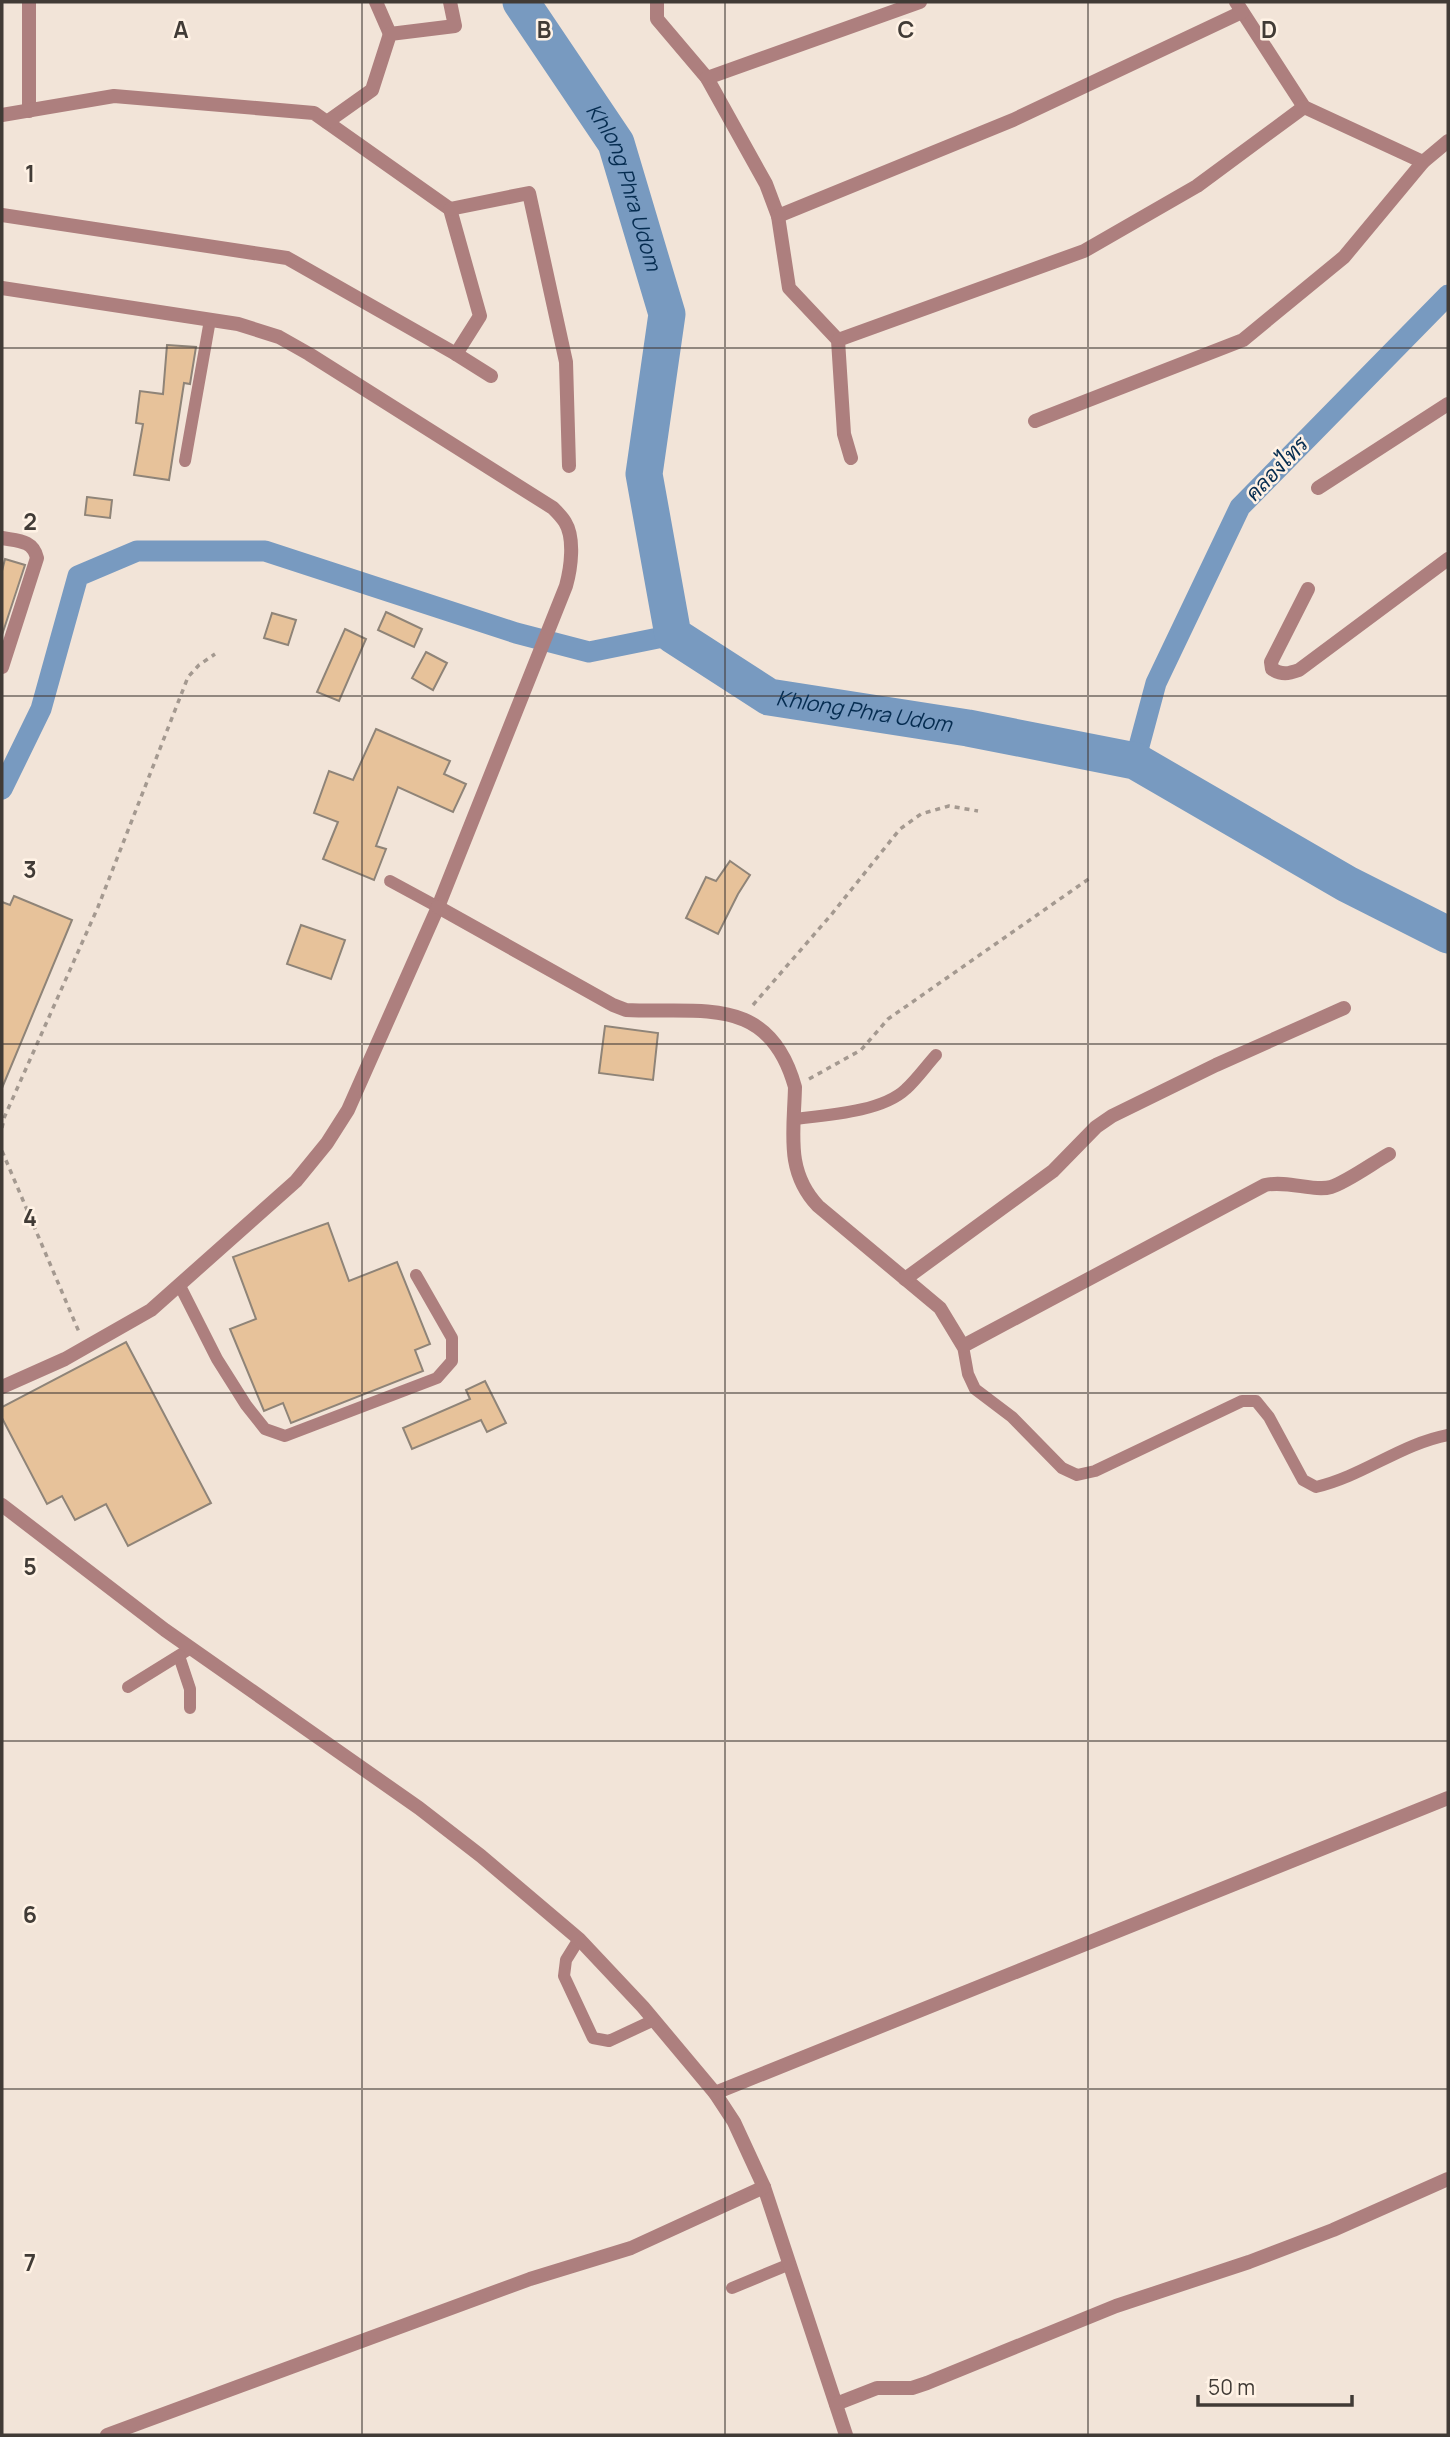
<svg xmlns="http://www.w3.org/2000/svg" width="1450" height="2437" font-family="Manrope,Sarabun,sans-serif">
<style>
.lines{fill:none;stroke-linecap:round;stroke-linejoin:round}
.canal{stroke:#789ac0;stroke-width:21}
.river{stroke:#789ac0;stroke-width:37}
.building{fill:#e7c29a;stroke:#8f8478;stroke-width:2}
.path{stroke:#a49990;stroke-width:3.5;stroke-dasharray:5 5;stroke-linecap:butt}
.lane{stroke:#ad7f7e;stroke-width:12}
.street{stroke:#ad7f7e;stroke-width:14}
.grid{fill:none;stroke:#413b36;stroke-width:2;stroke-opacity:0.55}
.labels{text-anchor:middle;stroke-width:5;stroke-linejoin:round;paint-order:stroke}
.water-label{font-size:21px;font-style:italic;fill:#052c50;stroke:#fff2e5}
.grid-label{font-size:23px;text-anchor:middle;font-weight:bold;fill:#413b36;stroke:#fff2e5;stroke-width:5;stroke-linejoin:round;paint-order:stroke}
</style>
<rect width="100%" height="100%" fill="#f2e4d8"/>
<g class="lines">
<g class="canal">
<polyline points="1135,761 1156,683 1240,507 1448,295"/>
<polyline points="2,789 41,709 78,576 137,551 265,551 516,633 589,652 673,635"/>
</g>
<path class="river" id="s1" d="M521,2L616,143L667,314L644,474L673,635L769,697L968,728L1135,761L1347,884L1448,935"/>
</g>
<g class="building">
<polygon points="167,345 196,347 190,384 184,383 169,480 134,475 143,424 136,423 140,391 163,394"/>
<polygon points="87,497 112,500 110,518 85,515"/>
<polygon points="5,559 25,565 2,635 2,571"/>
<polygon points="386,612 422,629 414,647 378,630"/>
<polygon points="272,613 296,620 288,645 264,638"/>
<polygon points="345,629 366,639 339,701 317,692"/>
<polygon points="426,652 447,663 433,690 412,678"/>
<polygon points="376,729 450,761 444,774 466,784 453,812 398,787 376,846 386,849 374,880 323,859 338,822 314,813 329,771 353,780"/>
<polygon points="730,861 750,875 738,894 718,934 686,918 706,877 716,881"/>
<polygon points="14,896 72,920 2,1088 2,902 10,905"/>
<polygon points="301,925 345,940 331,979 287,964"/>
<polygon points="605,1026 658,1033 653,1080 599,1073"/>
<polygon points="328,1223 349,1281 397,1262 430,1344 415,1350 423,1371 291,1423 283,1403 264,1411 230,1329 256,1319 233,1257"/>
<polygon points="126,1342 211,1503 128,1546 106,1504 75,1520 62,1496 47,1504 2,1418 2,1407"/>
<polygon points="485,1381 506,1423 487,1432 481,1420 412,1449 403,1428 470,1399 466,1390"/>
</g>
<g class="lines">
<g class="path">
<polyline points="753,1005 831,915 900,829 921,814 949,806 978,811"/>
<polyline points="809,1079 861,1050 888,1019 1090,878"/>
<polyline points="2,1128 4,1118 98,907 188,677 199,665 215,654"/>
<polyline points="2,1151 79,1332"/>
</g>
<g class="lane">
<polyline points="185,461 210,320"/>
<polyline points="390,881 438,907"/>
<path d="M794,1119C827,1115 882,1112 906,1089C917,1079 926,1066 936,1055"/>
<polyline points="180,1286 217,1359 246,1405 265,1429 285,1436 437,1378 452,1361 452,1338 416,1275"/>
<path d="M963,1346L968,1374L975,1389L1012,1417L1062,1468L1077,1475L1095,1471L1242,1401H1256L1269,1417L1303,1480L1316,1487C1363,1476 1401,1444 1448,1435"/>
<polyline points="179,1656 190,1689 190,1708"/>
<polyline points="128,1687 191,1648"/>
<polyline points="579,1939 566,1960 564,1976 593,2038 609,2041 654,2020"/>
<polyline points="732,2288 790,2264"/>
</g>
<g class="street">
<polyline points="376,2 390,34"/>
<polyline points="657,2 657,19 707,78 766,184 778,216 789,288 838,340 844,434 851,458"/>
<polyline points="1236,2 1304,107 1423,162"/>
<polyline points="707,78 920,2"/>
<polyline points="29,111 29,2"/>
<polyline points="2,115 114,96 314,113 450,209 480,316 456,354"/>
<polyline points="327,122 372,90 390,34 455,26 450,2"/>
<polyline points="450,209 529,193 566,362 569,466"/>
<polyline points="2,215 287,258 456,354 491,376"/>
<polyline points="778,216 1013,120 1242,12"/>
<path d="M2,288L238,324L279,337L309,354L553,508C557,512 562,517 565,522C575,538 571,568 566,586L438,907L348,1110L327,1143L296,1181L151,1310L65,1359L2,1387"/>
<polyline points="838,340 1084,251 1197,186 1304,107"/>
<polyline points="1035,421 1243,340 1344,257 1423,162 1448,141"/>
<polyline points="1318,488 1448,404"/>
<path d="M2,538C18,541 33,540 37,558L2,667"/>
<path d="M1308,589L1271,662L1272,669C1282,675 1288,674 1299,670L1448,559"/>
<path d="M438,907L613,1005L626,1010C701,1014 769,993 795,1087C794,1132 785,1171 818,1206L940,1308L963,1346L1265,1185C1288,1180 1314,1192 1331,1187C1347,1182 1373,1163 1389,1154"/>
<polyline points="905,1279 1053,1171 1096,1127 1112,1116 1216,1065 1344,1008"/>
<polyline points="2,1505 165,1630 419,1808 481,1856 579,1939 643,2007 715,2093 734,2122 764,2187 846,2435"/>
<polyline points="715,2093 1448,1798"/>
<polyline points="836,2404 877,2388 912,2388 927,2383 1116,2306 1249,2262 1333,2230 1448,2179"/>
<polyline points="107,2435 530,2279 631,2248 764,2187"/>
</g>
</g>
<path class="grid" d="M362,2V2435M725,2V2435M1088,2V2435M2,348H1448M2,696H1448M2,1044H1448M2,1393H1448M2,1741H1448M2,2089H1448"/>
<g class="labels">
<g class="water-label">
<text dy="7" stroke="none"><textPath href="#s1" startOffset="214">Khlong Phra Udom</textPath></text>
<text transform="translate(1277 469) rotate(-46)" y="7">คลองไทร</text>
<text dy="7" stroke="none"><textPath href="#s1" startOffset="884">Khlong Phra Udom</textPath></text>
</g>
</g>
<g class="grid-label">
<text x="181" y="38">A</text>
<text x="544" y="38">B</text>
<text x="906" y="38">C</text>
<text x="1269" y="38">D</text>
<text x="30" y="182">1</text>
<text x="30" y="530">2</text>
<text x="30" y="878">3</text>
<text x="30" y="1226">4</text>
<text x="30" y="1575">5</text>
<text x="30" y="1923">6</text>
<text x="30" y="2271">7</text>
</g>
<rect width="1450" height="2437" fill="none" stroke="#413b36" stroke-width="7"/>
<path d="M1198 2395v10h154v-10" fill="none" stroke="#413b36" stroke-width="3.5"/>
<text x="1208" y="2395" font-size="21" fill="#413b36" stroke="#fff2e5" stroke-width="5" paint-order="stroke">50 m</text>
</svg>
